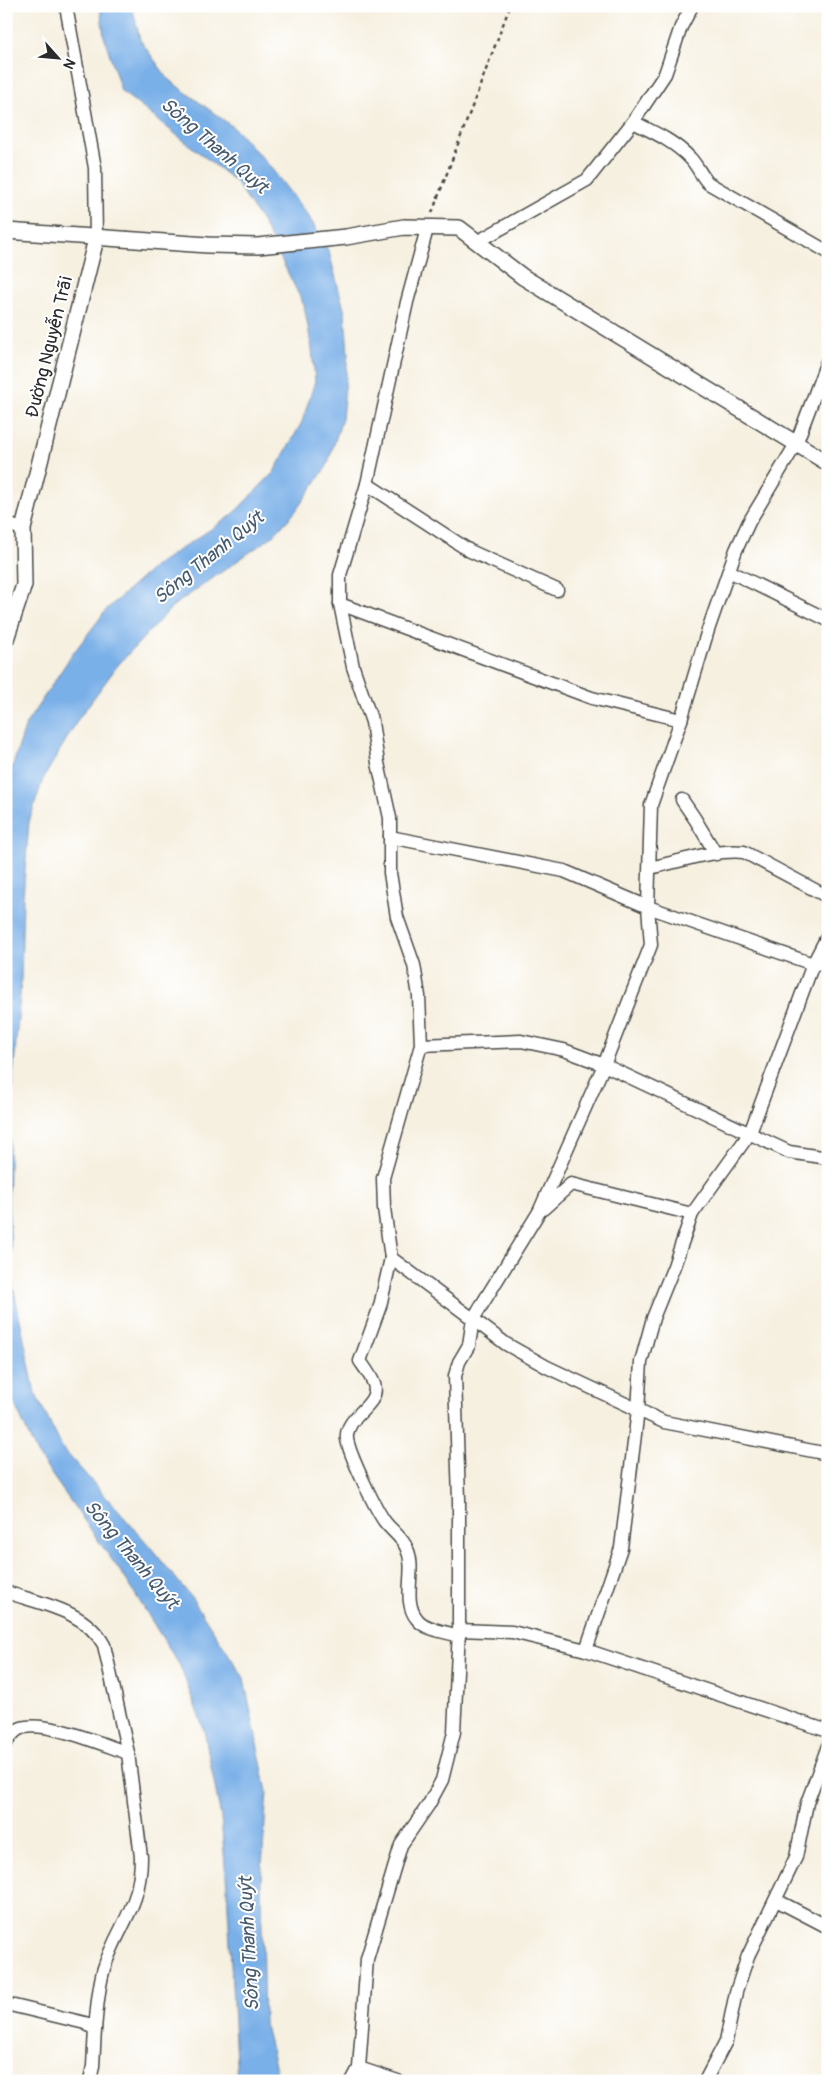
<svg xmlns="http://www.w3.org/2000/svg" width="834" height="2087" font-family="Pangolin,sans-serif">
<style>
.water{fill:#7ab0e8;stroke:#526e8a}
.lines{fill:none;stroke-linecap:round;stroke-linejoin:round}
.minor-casing{stroke:#494946;stroke-width:15}
.tertiary-casing{stroke:#494946;stroke-width:18}
.path{stroke:#494946;stroke-width:2.5;stroke-dasharray:4 4;stroke-linecap:butt}
.minor{stroke:#fff;stroke-width:12}
.tertiary{stroke:#fff;stroke-width:15}
.labels{text-anchor:middle;stroke-width:4;stroke-linejoin:round;paint-order:stroke}
.street-label{font-size:18px;fill:#2b2b2b;stroke:#fff}
.water-label{font-size:19px;font-style:italic;fill:#475a6d;stroke:#fff}
</style>
<rect width="100%" height="100%" fill="#fff"/>
<filter id="ink" filterUnits="userSpaceOnUse"><feTurbulence type="fractalNoise" baseFrequency=".02" numOctaves="2"/><feDisplacementMap in="SourceGraphic" scale="10" xChannelSelector="R" yChannelSelector="G"/><feConvolveMatrix kernelMatrix="1 2 1 2 8 2 1 2 1" color-interpolation-filters="sRGB"/></filter>
<filter id="wash" filterUnits="userSpaceOnUse"><feTurbulence type="fractalNoise" baseFrequency=".0096" numOctaves="4" result="noise"/><feDisplacementMap in="SourceGraphic" scale="20" xChannelSelector="R" yChannelSelector="G"/><feGaussianBlur stdDeviation="1.12" result="paint"/><feColorMatrix in="noise" values="0 0 0 0 0 0 0 0 0 0 0 0 0 0 0 0 0 1.4 0 .05"/><feComposite in="paint" operator="in"/></filter>
<g filter="url(#wash)">
<rect width="100%" height="100%" fill="#f6f0e0"/>
<polygon class="water" points="100,6 132,6 140,40 169,80 233,127 268,164 309,217 329,252 345,313 348,354 342,419 327,466 295,512 273,536 173,606 118,665 79,718 43,779 29,822 23,897 21,983 11,1101 8,1200 13,1285 35,1393 63,1449 147,1543 192,1598 244,1678 267,1792 261,1881 264,2022 279,2081 237,2081 227,1888 221,1818 204,1730 180,1666 127,1581 37,1454 6,1385 6,787 26,724 71,656 107,609 156,565 231,516 274,472 302,422 315,381 312,349 304,305 263,223 235,181 121,91 104,36"/>
</g>
<g filter="url(#ink)">
<g class="lines">
<defs>
<g id="minor">
<polyline points="66,6 95,168 96,239"/>
<path d="M633,122C653,132 674,141 690,158C697,165 700,174 708,183L828,252"/>
<path d="M427,229L407,302L367,484L340,575V604L353,667L372,722L378,763L390,818V873L397,917L414,965L419,996L421,1045L383,1178L384,1208L391,1258L380,1306L360,1361C365,1368 371,1376 374,1384C381,1406 344,1416 347,1439C349,1454 376,1510 385,1522C392,1531 403,1538 407,1549C417,1570 401,1600 417,1619C425,1630 447,1632 459,1636"/>
<polyline points="477,242 587,180 633,122 665,74 681,27 692,6"/>
<polyline points="828,359 796,444 749,522 736,550 708,630 681,720 651,805 648,907 651,945 604,1065 539,1212 473,1319 506,1344 547,1367 664,1422 828,1454"/>
<polyline points="367,484 470,551 557,590"/>
<polyline points="6,524 23,529"/>
<polyline points="729,571 828,620"/>
<polyline points="340,604 592,698 681,720"/>
<polyline points="682,800 695,819 716,854"/>
<polyline points="390,837 564,871 648,907 813,964 828,963"/>
<path d="M650,868C678,862 715,849 744,852L828,897"/>
<polyline points="421,1045 521,1041 564,1050 604,1065 789,1152 828,1158"/>
<polyline points="543,1209 571,1184 692,1214"/>
<path d="M6,1592C41,1604 85,1610 104,1645L128,1753L141,1857C141,1908 118,1925 104,1968C98,1988 97,2010 95,2029"/>
<polyline points="459,1630 512,1632 586,1650 828,1731"/>
<polyline points="586,1650 621,1548 638,1410 641,1362 653,1318 674,1266 692,1214 750,1133 813,964 828,935"/>
<path d="M6,1743C10,1737 13,1732 19,1729C41,1718 104,1745 128,1753"/>
<polyline points="776,1900 828,1927"/>
<polyline points="6,2004 85,2023 95,2029 93,2066 90,2081"/>
<polyline points="359,2068 398,2081"/>
<polyline points="352,2081 359,2068 367,1959 401,1845 429,1804 442,1780 454,1732 459,1630 459,1500 455,1376 459,1362 469,1345 473,1319 391,1258"/>
<polyline points="705,2081 726,2041 736,1992 748,1956 796,1857 807,1803 828,1746"/>
</g>
<g id="tertiary">
<polyline points="6,231 208,245 258,246 346,237 404,227 459,228 523,277 828,463"/>
<polyline points="6,639 24,585 23,529 96,239"/>
</g>
</defs>
<use href="#minor" class="minor-casing"/>
<use href="#tertiary" class="tertiary-casing"/>
<polyline class="path" points="432,213 510,6"/>
<use href="#minor" class="minor"/>
<use href="#tertiary" class="tertiary"/>
</g>
</g>
<g class="labels">
<g class="street-label">
<text transform="translate(49 347) rotate(-76)" y="6">Đường Nguyễn Trãi</text>
</g>
<g class="water-label">
<text transform="translate(215 145) rotate(41)" y="7">Sông Thanh Quýt</text>
<text transform="translate(208 557) rotate(-39)" y="7">Sông Thanh Quýt</text>
<text transform="translate(132 1554) rotate(50)" y="7">Sông Thanh Quýt</text>
<text transform="translate(248 1944) rotate(-93)" y="7">Sông Thanh Quýt</text>
</g>
</g>
<rect width="834" height="2087" fill="none" stroke="#fff" stroke-width="25"/>
<g transform="translate(58 58) rotate(117)" stroke="#ffffff" stroke-width="4" paint-order="stroke">
<path d="M0-4L9 19L0 12L-9 19Z" fill="#2b2b2b"/>
<text y="-8" font-size="14" font-weight="bold" text-anchor="middle" fill="#2b2b2b">N</text>
</g>
</svg>
